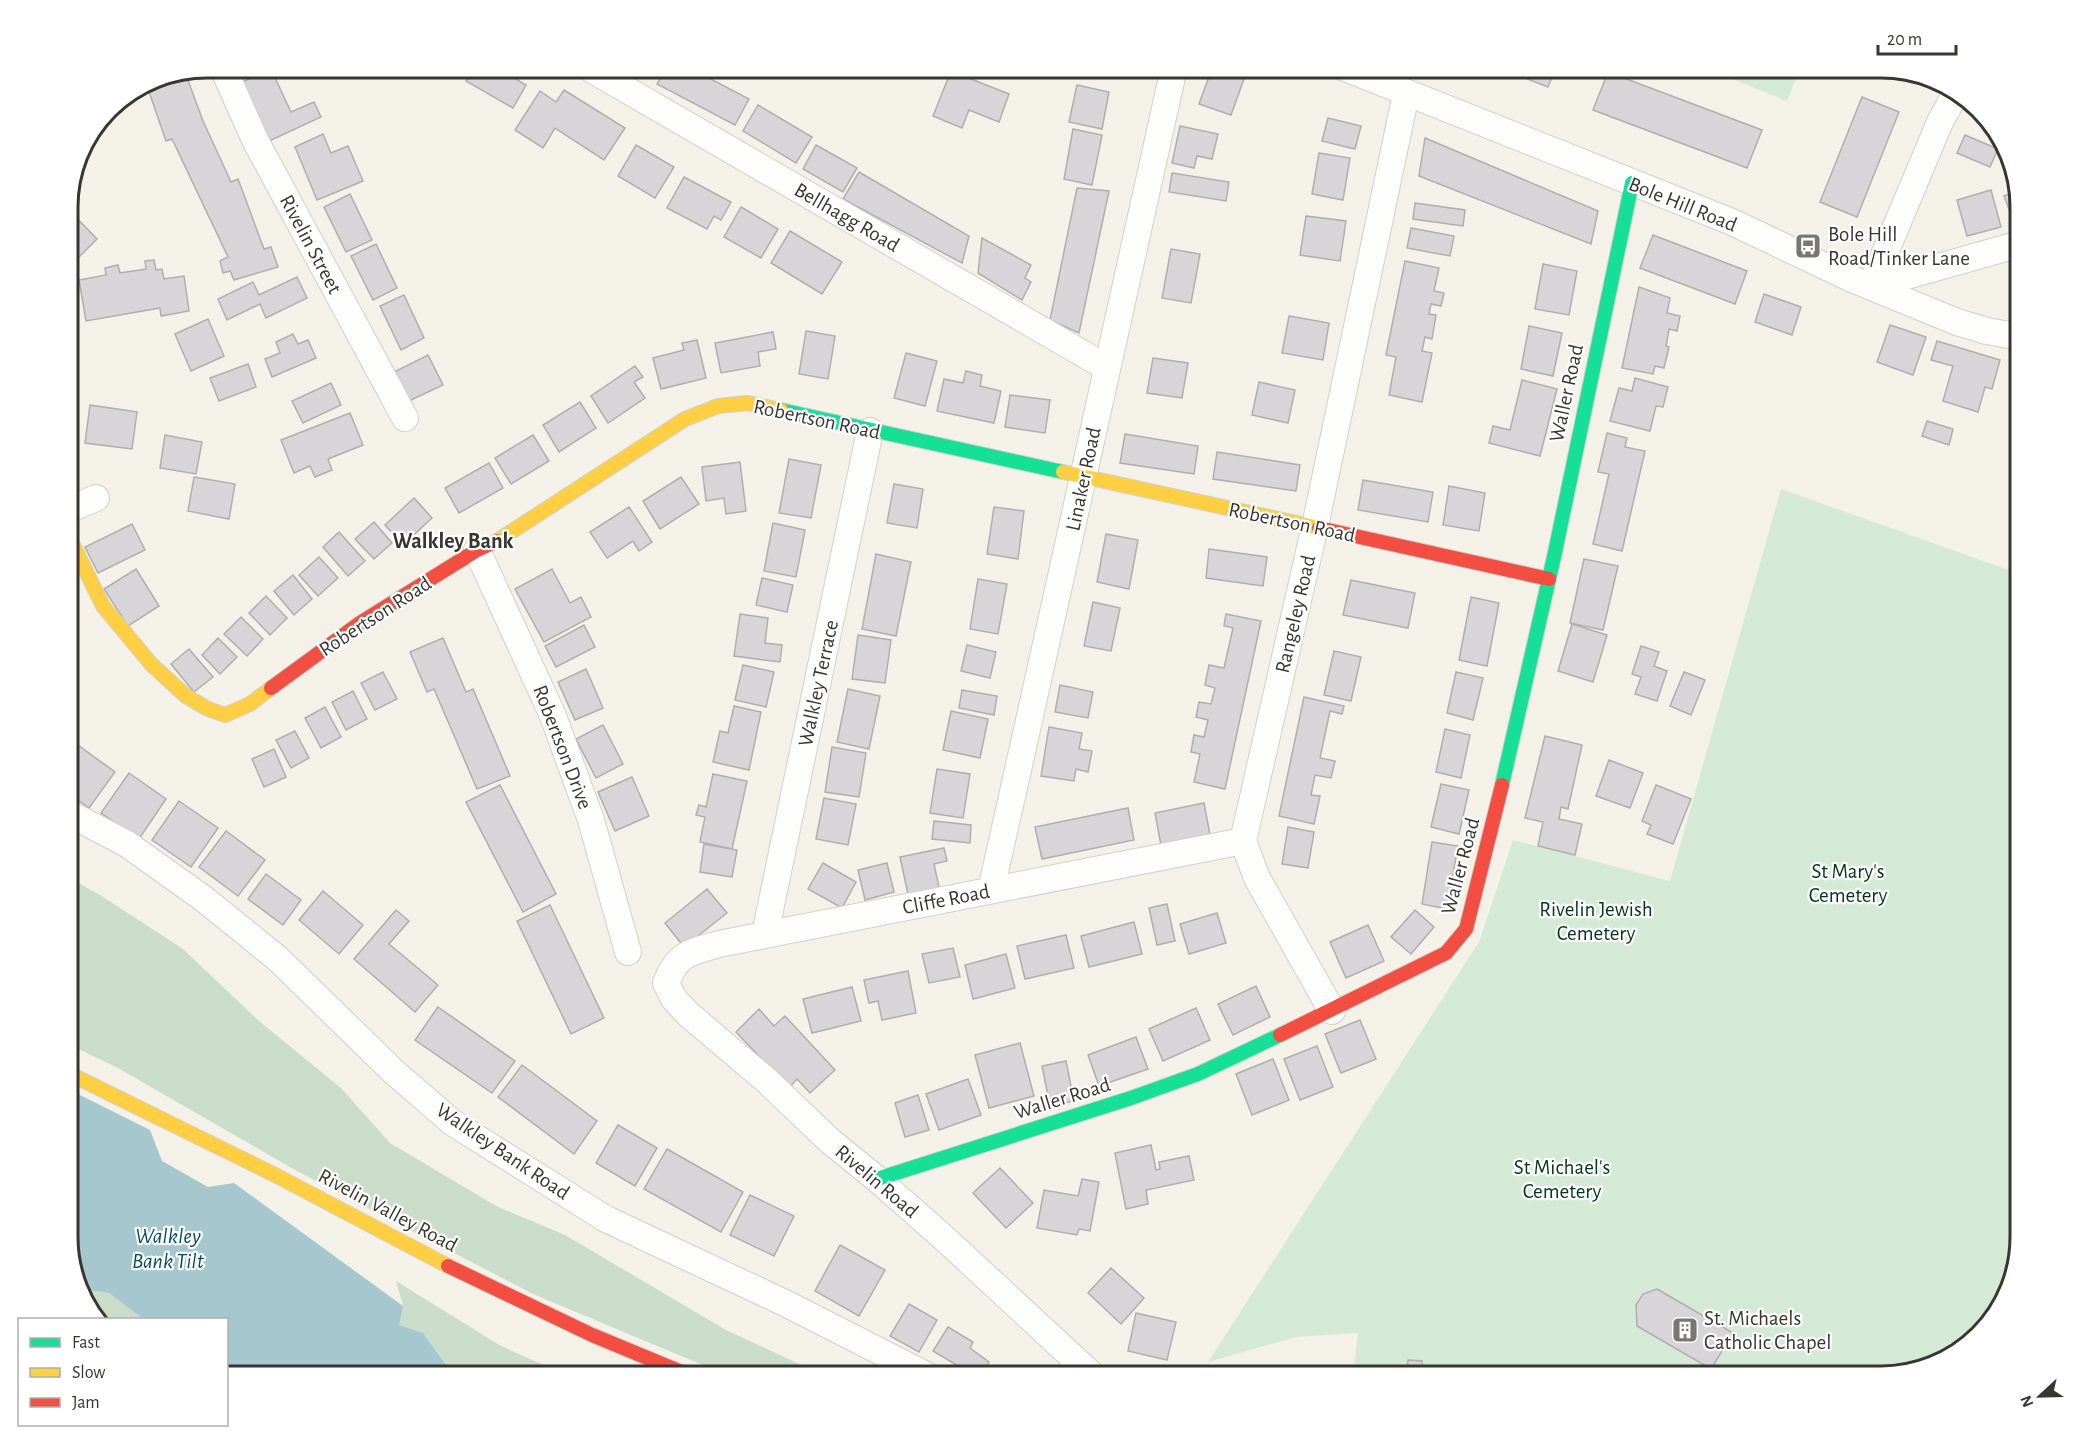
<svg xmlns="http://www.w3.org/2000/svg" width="2088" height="1444" font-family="'Alegreya Sans',sans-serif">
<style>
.green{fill:#d5ead6}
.forest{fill:#c9ddca}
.water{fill:#a5c7cd}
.building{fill:#d8d5d8;stroke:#b0aead;stroke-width:1.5}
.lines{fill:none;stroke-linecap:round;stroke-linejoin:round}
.street-casing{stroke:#d2d0c9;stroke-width:28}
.fast-casing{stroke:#d2d0c9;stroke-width:16}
.slow-casing{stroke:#d2d0c9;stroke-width:16}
.jam-casing{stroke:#d2d0c9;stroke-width:16}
.street{stroke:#fdfdfc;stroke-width:26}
.fast{stroke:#16e098;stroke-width:14}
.slow{stroke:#ffcf43;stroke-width:14}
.jam{stroke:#f24e42;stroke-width:14}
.labels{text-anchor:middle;stroke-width:4.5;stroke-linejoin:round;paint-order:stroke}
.street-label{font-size:21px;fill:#37362f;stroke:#fff}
.poi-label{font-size:21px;fill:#37362f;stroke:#fff;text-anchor:start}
.park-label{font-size:21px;fill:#04351c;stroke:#fff}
.neighbourhood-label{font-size:22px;font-weight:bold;fill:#37362f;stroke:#fff}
.water-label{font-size:22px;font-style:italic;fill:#024d5c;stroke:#fff}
.rim{fill:none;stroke:#37362f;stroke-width:3}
</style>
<rect width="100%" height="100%" fill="#f4f2e8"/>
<g class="green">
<polygon points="1705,68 1800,68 1787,101"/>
<polygon points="1781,489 2020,574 2020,1195 2010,1191 2010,1270 1997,1315 1951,1358 1882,1376 1353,1376 1358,1333 1296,1337 1208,1362 1479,942 1513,840 1670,881"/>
</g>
<g class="forest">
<polygon points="68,877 100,895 183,949 259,1021 341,1088 390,1143 496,1206 565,1235 726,1330 825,1376 729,1376 533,1294 295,1170 118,1068 68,1044"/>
<polygon points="2010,1191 2020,1195 2020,1238 2010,1270"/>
<polygon points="396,1281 501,1346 568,1376 454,1376 423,1333 398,1325 403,1306"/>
<polygon points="81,1289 109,1293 143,1319 98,1319 86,1307"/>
<polygon points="226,1366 231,1368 267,1376 227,1376"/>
</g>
<polygon class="water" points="68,1089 150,1130 162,1161 208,1187 234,1183 403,1306 399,1325 423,1333 454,1376 267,1376 227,1366 226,1320 143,1319 109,1293 81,1289 68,1246"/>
<g class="building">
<polygon points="229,68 252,68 232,76"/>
<polygon points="440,68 457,68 452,75"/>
<polygon points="474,68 497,68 526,85 513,108 466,81"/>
<polygon points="666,68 690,68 749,99 735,125 657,84"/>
<polygon points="1212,68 1244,79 1231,115 1199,104"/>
<polygon points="1499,68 1556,68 1548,87"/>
<polygon points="271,69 291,112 314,102 321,117 265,143 238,84"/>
<polygon points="951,71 1009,94 999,122 969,110 962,128 933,116"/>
<polygon points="185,72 203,121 231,182 238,179 264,249 271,247 278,267 234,280 230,271 223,273 220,261 228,257 172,139 166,141 146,83 154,78"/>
<polygon points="1608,72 1762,130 1747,168 1593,110"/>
<polygon points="1077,85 1109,92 1102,129 1069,122"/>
<polygon points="564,90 625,128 604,160 555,128 543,148 515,130 540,91 556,102"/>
<polygon points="1862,97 1899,112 1857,217 1820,202"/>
<polygon points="758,105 812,137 796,163 743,131"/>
<polygon points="1328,118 1361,126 1355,149 1322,141"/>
<polygon points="1180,126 1218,134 1212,159 1197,156 1194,168 1172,163"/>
<polygon points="1073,129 1102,135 1092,185 1064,179"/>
<polygon points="323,134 331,153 348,146 363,181 317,200 295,147"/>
<polygon points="1965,135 1998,149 1990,167 1957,153"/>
<polygon points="1425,138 1598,211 1591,244 1419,176"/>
<polygon points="636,145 674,167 655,198 618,176"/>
<polygon points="816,145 857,168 843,192 803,169"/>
<polygon points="1319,153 1350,158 1343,200 1312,194"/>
<polygon points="859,172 969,236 962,263 843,199"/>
<polygon points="1172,173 1229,182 1226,201 1169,192"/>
<polygon points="684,177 731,202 721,220 714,216 707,229 667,208"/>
<polygon points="1077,188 1109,191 1079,333 1050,320"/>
<polygon points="1991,190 2001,227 1967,236 1957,200"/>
<polygon points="2017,191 2020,206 2020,226 2016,228 2004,196"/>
<polygon points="350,194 372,240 346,252 324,207"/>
<polygon points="1415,203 1465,210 1463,226 1413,219"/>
<polygon points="741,207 778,229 761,258 724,237"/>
<polygon points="68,209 97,239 74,262 68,256"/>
<polygon points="1306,216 1346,221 1340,261 1300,255"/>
<polygon points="1411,228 1454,236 1450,256 1407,248"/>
<polygon points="790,231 842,262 822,294 771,263"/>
<polygon points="1653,235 1747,271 1735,304 1640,268"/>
<polygon points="982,238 1031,265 1025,278 1031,282 1022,300 978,273"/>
<polygon points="376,244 397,288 373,300 351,256"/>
<polygon points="1171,249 1200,254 1191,303 1162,298"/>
<polygon points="154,260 156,270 162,269 164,279 184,276 189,311 161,316 160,308 86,321 79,280 106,275 105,268 118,265 120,273 146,269 145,261"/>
<polygon points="1405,261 1439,268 1434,291 1444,293 1441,306 1431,304 1429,314 1436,315 1432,339 1425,337 1422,351 1432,353 1422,402 1389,395 1396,357 1386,355"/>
<polygon points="1543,264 1577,271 1569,315 1535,309"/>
<polygon points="297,277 307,298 266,318 260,304 227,320 218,299 253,282 259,295"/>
<polygon points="1639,287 1670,298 1667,313 1680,316 1677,331 1669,329 1666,346 1669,347 1664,368 1655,366 1653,374 1622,368"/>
<polygon points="1764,294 1801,307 1792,335 1755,322"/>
<polygon points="404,295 424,338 401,350 380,306"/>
<polygon points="1289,316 1329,323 1323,360 1282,353"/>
<polygon points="208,319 224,356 191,371 175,334"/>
<polygon points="1890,325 1926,337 1913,375 1877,362"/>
<polygon points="1529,326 1562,333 1553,376 1521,369"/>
<polygon points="806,331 835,336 828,379 799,374"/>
<polygon points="773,332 776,349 758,352 760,366 721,373 715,343"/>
<polygon points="293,334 298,344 308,340 316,358 272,377 265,359 280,353 276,342"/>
<polygon points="697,340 706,378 661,389 653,358 684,350 682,343"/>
<polygon points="1937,341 2000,360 1992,389 1985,387 1978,412 1943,401 1953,366 1931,360"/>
<polygon points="906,353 937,361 925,406 894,398"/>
<polygon points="428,355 443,385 409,401 394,372"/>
<polygon points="1153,358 1188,363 1182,398 1147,393"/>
<polygon points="248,364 256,387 219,401 210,378"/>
<polygon points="635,366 643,377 634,382 645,398 608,423 591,396"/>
<polygon points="966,371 982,375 980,386 1001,391 994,423 937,411 944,379 963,383"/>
<polygon points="1635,378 1668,387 1663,407 1656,406 1650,431 1610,421 1619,388 1632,391"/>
<polygon points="1522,380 1557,389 1540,456 1489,443 1493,426 1510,430"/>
<polygon points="1259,382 1295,390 1288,423 1252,415"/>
<polygon points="331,383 341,405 303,423 292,401"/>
<polygon points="1010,395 1050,400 1045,433 1005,427"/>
<polygon points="580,402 596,428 559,452 543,425"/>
<polygon points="68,405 78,406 74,441 68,441"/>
<polygon points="90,405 137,412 132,449 85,443"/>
<polygon points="350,413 363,445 328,459 332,470 315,477 310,466 294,473 281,440"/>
<polygon points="1927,421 1953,429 1949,445 1922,436"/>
<polygon points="1607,433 1627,438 1625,447 1645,451 1622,551 1593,544 1609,474 1598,472"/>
<polygon points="1125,434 1198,446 1194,474 1120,463"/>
<polygon points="165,435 202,442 196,474 160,468"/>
<polygon points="533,435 549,461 511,484 495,458"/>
<polygon points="1217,452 1300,465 1296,491 1213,479"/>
<polygon points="789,459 821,465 811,518 779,513"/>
<polygon points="740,462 746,511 726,514 724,498 706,501 702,467"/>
<polygon points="489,463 503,488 459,513 445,488"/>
<polygon points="194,477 235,484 229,519 188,511"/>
<polygon points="681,477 699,504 660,529 643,501"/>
<polygon points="1363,480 1433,492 1428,522 1358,510"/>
<polygon points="894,484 923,489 917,528 887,523"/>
<polygon points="1449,486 1485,493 1479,531 1443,525"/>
<polygon points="414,498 432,518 403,545 385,525"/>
<polygon points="629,507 652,542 639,551 633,541 607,558 590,532"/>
<polygon points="994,507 1024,511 1018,559 987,554"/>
<polygon points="374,522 392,543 374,559 355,539"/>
<polygon points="773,523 805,530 796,577 764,571"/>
<polygon points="132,524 145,550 98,573 85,547"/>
<polygon points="339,532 365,561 348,576 323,547"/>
<polygon points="1106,534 1138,540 1129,589 1097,582"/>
<polygon points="1209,549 1267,557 1263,586 1206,578"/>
<polygon points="876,554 911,562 896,636 862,629"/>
<polygon points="319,557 338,578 318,596 299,575"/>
<polygon points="1584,559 1618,566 1603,630 1570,623"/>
<polygon points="136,569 159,606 128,626 104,589"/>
<polygon points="552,569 570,603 581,597 591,617 544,642 515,589"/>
<polygon points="293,575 312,599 294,615 274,591"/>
<polygon points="762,578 793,585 787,612 756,605"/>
<polygon points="978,579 1007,584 998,634 970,629"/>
<polygon points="1351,580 1415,593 1408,628 1343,615"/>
<polygon points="266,596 287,618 270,635 249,613"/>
<polygon points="1471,597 1499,603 1487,666 1459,660"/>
<polygon points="1093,602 1120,608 1111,651 1084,646"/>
<polygon points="740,614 768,618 765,643 782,645 780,662 734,656"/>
<polygon points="1226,614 1261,621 1225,789 1194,782 1200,754 1191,752 1194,735 1204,737 1208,720 1196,717 1199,702 1211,704 1215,688 1205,685 1209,665 1224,668 1233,628 1224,626"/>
<polygon points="241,617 263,639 247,656 224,634"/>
<polygon points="1572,624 1607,635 1593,682 1558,671"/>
<polygon points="584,625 595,647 556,667 545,646"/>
<polygon points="858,635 891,640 885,683 852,679"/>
<polygon points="218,638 237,657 220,674 202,655"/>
<polygon points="443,638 466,692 473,689 510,776 477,789 434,689 427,692 410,652"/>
<polygon points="967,645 996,652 990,678 961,671"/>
<polygon points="1641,646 1659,652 1654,666 1667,671 1657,701 1635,694 1641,677 1632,674"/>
<polygon points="189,649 213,677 194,692 171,664"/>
<polygon points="1334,651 1361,657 1351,701 1324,695"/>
<polygon points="68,656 76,671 68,676"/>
<polygon points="743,665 774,672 766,707 735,700"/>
<polygon points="586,669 603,708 575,720 558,682"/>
<polygon points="383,672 397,699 375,710 361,683"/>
<polygon points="1456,672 1483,678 1473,720 1447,713"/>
<polygon points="1684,672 1705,680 1691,715 1670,706"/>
<polygon points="1060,685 1093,692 1088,718 1055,712"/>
<polygon points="848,689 880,696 869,749 837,742"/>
<polygon points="962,690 997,696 994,715 959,708"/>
<polygon points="353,691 367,719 346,730 332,702"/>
<polygon points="1304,697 1344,706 1342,714 1330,711 1320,758 1335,761 1331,778 1315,775 1311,795 1320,796 1314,824 1279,816"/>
<polygon points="734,706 761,712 749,770 713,762 720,731 728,733"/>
<polygon points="325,707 341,737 321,748 305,718"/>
<polygon points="951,711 988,719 980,758 943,750"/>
<polygon points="603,725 623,764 596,778 576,739"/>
<polygon points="1049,727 1082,733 1079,749 1092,751 1088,772 1076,769 1074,781 1041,776"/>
<polygon points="1445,729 1470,735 1461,778 1436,772"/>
<polygon points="295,731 309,758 291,768 276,740"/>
<polygon points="1545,736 1582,745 1568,809 1561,807 1559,819 1582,824 1575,855 1538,846 1543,822 1525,818"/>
<polygon points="78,745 115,772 89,808 68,793 68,759"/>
<polygon points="832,747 866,753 859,797 825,792"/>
<polygon points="274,749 286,777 264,787 252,759"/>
<polygon points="1609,760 1643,773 1630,808 1596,796"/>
<polygon points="937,769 970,774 963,818 930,813"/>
<polygon points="129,773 166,799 139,839 101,813"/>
<polygon points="713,774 747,781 732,849 700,842 705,817 696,815 699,805 706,807"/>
<polygon points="632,777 649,816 615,831 598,792"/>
<polygon points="1441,784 1469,790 1459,834 1431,827"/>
<polygon points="500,785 556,894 523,912 466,802"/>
<polygon points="1656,785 1691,799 1673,844 1647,834 1651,825 1642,821"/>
<polygon points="824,798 856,804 848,845 816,839"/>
<polygon points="179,801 218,828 191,867 152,840"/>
<polygon points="1204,803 1210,835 1161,845 1155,813"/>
<polygon points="1128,808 1134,840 1042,859 1035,827"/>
<polygon points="934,821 971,825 970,843 932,839"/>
<polygon points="1288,827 1314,832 1308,868 1282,864"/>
<polygon points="226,831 265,860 238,896 199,867"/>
<polygon points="1432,842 1458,846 1447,909 1422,904"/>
<polygon points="704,844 737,850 732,877 700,872"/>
<polygon points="944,848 947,861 934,864 940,892 909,899 900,857"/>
<polygon points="823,863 856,882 842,908 808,889"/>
<polygon points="887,863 894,892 865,900 858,870"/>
<polygon points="266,874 301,900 283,925 248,899"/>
<polygon points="707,889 727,913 684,947 665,923"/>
<polygon points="323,891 363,925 339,954 299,920"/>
<polygon points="1167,904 1175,941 1157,945 1149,908"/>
<polygon points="550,905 604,1018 571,1034 517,921"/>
<polygon points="396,910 409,921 389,944 438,985 415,1012 354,959"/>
<polygon points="1415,910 1434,927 1411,954 1391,937"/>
<polygon points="1217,913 1226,943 1189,954 1180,924"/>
<polygon points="1134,922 1142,954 1089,967 1081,936"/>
<polygon points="1368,925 1384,961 1346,978 1330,942"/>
<polygon points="1066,935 1074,968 1025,979 1017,946"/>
<polygon points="953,948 960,977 929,983 922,954"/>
<polygon points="1006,954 1015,988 973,999 965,965"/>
<polygon points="908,971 916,1013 882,1020 878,1001 869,1003 864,980"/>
<polygon points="1256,986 1270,1017 1233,1035 1218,1004"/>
<polygon points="852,987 861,1021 812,1033 803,999"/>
<polygon points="438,1007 515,1061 492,1093 415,1040"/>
<polygon points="1196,1008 1210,1040 1163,1061 1149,1029"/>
<polygon points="759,1009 774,1026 785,1016 835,1070 810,1093 797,1079 789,1088 736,1032"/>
<polygon points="1360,1020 1376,1059 1341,1073 1325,1034"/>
<polygon points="1136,1037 1148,1069 1099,1086 1088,1055"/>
<polygon points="1020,1043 1034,1096 989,1108 975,1055"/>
<polygon points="1317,1046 1333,1087 1300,1100 1284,1059"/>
<polygon points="1273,1059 1289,1100 1252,1115 1236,1074"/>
<polygon points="1066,1061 1074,1101 1050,1106 1042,1066"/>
<polygon points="522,1065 597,1121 574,1154 498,1097"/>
<polygon points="968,1079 981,1115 939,1130 926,1094"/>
<polygon points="918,1095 929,1130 905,1137 895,1103"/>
<polygon points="618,1125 657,1148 635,1186 596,1163"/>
<polygon points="1151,1145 1156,1170 1160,1169 1159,1162 1189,1156 1194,1180 1146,1190 1148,1204 1126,1209 1115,1153"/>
<polygon points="667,1149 743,1192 721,1232 644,1189"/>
<polygon points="1000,1168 1033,1203 1006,1228 973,1193"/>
<polygon points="1082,1179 1099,1182 1090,1231 1079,1229 1077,1235 1037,1228 1044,1190 1078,1196"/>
<polygon points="750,1195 794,1216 774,1256 730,1235"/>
<polygon points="840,1245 885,1270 859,1316 815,1291"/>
<polygon points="1111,1268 1144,1298 1121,1324 1088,1293"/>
<polygon points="1657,1289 1733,1333 1711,1369 1637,1326 1636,1305 1643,1294"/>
<polygon points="909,1304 937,1320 919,1352 890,1336"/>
<polygon points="1136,1313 1176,1322 1167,1360 1128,1351"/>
<polygon points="948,1327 973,1342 970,1348 989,1362 981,1376 975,1376 933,1351"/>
<polygon points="1408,1360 1422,1361 1422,1372 1432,1373 1432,1376 1393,1376 1394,1370 1407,1371"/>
</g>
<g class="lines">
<defs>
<g id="street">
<polyline points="223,68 255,140 405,418"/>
<polyline points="589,68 1106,367"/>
<polyline points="1345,68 1732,222 1852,279 1957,322 1987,331 2020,337"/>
<polyline points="1871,286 1940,122 1957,91"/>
<polyline points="1871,286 2020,244"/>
<polyline points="68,510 96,498"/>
<polyline points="477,550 553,716 591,820 628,952"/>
<polyline points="68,813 127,844 204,899 277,958 394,1072 453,1123 606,1219 787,1304 928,1376"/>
<path d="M991,890C1053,616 1112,341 1174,68"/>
<polyline points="765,934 870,431"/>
<polyline points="1332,1011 1257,878 1243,841 1315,526 1406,94"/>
<path d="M1093,1376L944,1238L877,1179L830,1141L766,1080L688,1014L674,999L666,983C677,953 691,952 719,944L1243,841"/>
</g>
<g id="fast">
<polyline points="781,410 1063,472"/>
<polyline points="1502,785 1554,557 1632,183"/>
<polyline points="877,1179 1131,1098 1198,1074 1280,1035"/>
</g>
<g id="slow">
<polyline points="1063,472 1319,528"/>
<polyline points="68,535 103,606 151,664 186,696 208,709 225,715 250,704 271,688"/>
<polyline points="497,541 685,419 718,406 747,403 781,410"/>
<polyline points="68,1073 277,1176 448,1266"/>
</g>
<g id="jam">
<polyline points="1319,528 1549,579"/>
<polyline points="271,688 360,623 477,550 497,541"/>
<polyline points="1280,1035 1446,953 1466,929 1502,785"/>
<polyline points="448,1266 592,1335 691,1376"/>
</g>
</defs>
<use href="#street" class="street-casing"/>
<use href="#fast" class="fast-casing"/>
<use href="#slow" class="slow-casing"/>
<use href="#jam" class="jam-casing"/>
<use href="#street" class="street"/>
<use href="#fast" class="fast"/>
<use href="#slow" class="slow"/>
<use href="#jam" class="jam"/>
</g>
<defs>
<symbol id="bus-square" viewBox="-11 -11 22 22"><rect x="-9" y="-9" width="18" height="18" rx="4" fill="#797870" stroke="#fff"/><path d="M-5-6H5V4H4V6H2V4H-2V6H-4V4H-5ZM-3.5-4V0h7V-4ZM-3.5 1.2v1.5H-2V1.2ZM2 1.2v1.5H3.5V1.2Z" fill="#fff"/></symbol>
<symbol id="building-square" viewBox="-11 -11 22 22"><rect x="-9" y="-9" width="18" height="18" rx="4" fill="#797870" stroke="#fff"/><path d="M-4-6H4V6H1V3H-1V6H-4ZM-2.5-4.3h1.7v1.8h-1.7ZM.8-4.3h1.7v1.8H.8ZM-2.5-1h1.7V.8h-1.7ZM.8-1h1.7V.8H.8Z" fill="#fff"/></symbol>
</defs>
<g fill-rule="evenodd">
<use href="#bus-square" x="1793" y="231" width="30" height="30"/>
<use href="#building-square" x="1670" y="1315" width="30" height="30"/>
</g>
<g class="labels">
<g class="street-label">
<text transform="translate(1683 204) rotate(22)" y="7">Bole Hill Road</text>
<text transform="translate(847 217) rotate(30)" y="7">Bellhagg Road</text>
<text transform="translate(311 244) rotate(62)" y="7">Rivelin Street</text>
<text transform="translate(1566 393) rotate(-78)" y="7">Waller Road</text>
<text transform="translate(817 419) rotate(12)" y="7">Robertson Road</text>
<text transform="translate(1083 479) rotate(-78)" y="7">Linaker Road</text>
<text transform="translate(1292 522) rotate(12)" y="7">Robertson Road</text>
<text transform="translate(1295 614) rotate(-77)" y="7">Rangeley Road</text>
<text transform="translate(375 616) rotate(-33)" y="7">Robertson Road</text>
<text transform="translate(818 683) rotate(-78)" y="7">Walkley Terrace</text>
<text transform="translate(563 747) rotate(69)" y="7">Robertson Drive</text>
<text transform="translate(1460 866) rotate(-75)" y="7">Waller Road</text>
<text transform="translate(946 899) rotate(-11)" y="7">Cliffe Road</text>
<text transform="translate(1062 1098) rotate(-17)" y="7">Waller Road</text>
<text transform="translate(503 1151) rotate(34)" y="7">Walkley Bank Road</text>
<text transform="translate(877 1181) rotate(40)" y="7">Rivelin Road</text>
<text transform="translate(388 1210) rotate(28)" y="7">Rivelin Valley Road</text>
</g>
<g class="poi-label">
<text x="1828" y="241">Bole Hill<tspan x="1828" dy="24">Road/Tinker Lane</tspan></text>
<text x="1704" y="1325">St. Michaels<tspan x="1704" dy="24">Catholic Chapel</tspan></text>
</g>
<g class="park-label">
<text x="1848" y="878">St Mary's<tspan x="1848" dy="24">Cemetery</tspan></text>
<text x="1596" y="916">Rivelin Jewish<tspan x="1596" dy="24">Cemetery</tspan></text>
<text x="1562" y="1174">St Michael's<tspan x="1562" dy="24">Cemetery</tspan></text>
</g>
<g class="neighbourhood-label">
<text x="453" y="548">Walkley Bank</text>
</g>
<g class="water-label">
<text x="168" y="1243">Walkley<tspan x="168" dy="25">Bank Tilt</tspan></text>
</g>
</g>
<path d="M0 0H2088V1444H0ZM207 78H1881A129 129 0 0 1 2010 207V1237A129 129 0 0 1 1881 1366H207A129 129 0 0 1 78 1237V207A129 129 0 0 1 207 78Z" fill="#fff" fill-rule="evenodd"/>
<path class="rim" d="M207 78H1881A129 129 0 0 1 2010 207V1237A129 129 0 0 1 1881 1366H207A129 129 0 0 1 78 1237V207A129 129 0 0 1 207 78Z"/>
<rect x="18" y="1318" width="210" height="108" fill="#ffffff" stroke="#afafac" stroke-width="1.5"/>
<rect x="30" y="1338" width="30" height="9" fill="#16e098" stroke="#afafac" stroke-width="1.5"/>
<text x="72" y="1348" font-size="18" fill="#37362f">Fast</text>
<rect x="30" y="1368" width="30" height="9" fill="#ffcf43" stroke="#afafac" stroke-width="1.5"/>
<text x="72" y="1378" font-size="18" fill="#37362f">Slow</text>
<rect x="30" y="1398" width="30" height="9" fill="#f24e42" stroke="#afafac" stroke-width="1.5"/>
<text x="72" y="1408" font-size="18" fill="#37362f">Jam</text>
<g transform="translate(2040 1396) rotate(248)" stroke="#ffffff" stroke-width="4.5" paint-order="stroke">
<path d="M0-4.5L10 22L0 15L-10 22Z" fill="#37362f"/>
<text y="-9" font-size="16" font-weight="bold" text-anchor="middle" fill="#37362f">N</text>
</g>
<path d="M1878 45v9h78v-9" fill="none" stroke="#37362f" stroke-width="3"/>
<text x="1887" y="45" font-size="18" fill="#37362f" stroke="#ffffff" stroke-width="4.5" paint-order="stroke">20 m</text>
</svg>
